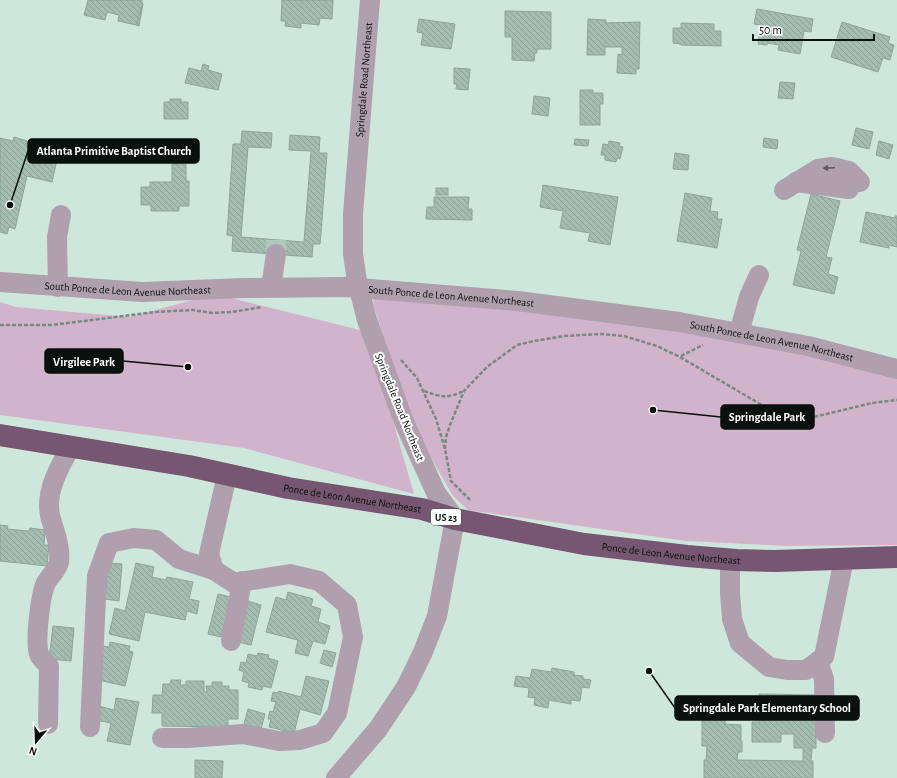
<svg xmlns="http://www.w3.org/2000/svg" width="897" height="778" font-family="'Alegreya Sans',sans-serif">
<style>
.park{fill:#d2b3cc}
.building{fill:url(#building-back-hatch);stroke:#8ca499}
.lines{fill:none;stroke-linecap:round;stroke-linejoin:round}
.minor-tunnel{stroke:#b0c7bd;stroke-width:20;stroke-dasharray:20 10;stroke-linecap:butt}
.path{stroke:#778981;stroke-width:2.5;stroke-dasharray:4 2;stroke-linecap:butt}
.minor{stroke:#b09fac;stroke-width:20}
.highway{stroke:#775671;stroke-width:22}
.oneway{fill:#5c585c}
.labels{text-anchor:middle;stroke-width:4;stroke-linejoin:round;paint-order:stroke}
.shield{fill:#fff;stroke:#525856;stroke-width:1}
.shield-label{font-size:10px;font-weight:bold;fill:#08110d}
.street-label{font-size:11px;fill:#08110d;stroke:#fff}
.leader{fill:none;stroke:#08110d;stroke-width:1.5}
.callout-dot{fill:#08110d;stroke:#fff;stroke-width:1.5}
.callout{fill:#08110d;stroke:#08110d;stroke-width:1.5}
.callout-label{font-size:12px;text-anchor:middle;font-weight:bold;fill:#fff}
</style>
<defs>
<pattern id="building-back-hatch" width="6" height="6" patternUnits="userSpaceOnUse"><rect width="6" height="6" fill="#a4bdb2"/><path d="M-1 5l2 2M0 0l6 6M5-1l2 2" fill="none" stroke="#8ca198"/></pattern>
</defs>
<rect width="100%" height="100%" fill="#cee7dc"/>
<g class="park">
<polygon points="215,294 364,331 388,404 414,494 244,448 0,415 0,302 16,307 130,317"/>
<polygon points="373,296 485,299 897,368 897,545 788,546 686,541 468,510 453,496 422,442 397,379 374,307"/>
</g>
<g class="building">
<polygon points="88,0 142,0 142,4 143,4 136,25 118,21 119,15 107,12 105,20 84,15"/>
<polygon points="282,0 333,0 332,19 320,18 319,25 301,23 301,28 285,26 286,21 281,21"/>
<polygon points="143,4 139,26 136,25"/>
<polygon points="757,9 813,19 811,32 804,31 800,54 778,50 779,45 767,43 767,45 758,44 761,25 754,24"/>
<polygon points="505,11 551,12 551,49 537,49 537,53 535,53 534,61 512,60 512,37 505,37"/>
<polygon points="419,19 455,24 451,49 421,45 423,33 417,32"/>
<polygon points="588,19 606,20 606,23 640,22 639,69 636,69 636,74 617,73 618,54 622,55 622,47 605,47 605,55 587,55"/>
<polygon points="842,22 890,37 888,43 894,45 890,60 883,58 878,72 831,57"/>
<polygon points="681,23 714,24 714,31 721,31 721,46 681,45 681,44 673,43 673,28 681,28"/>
<polygon points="203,64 209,66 208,70 222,74 218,90 185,83 189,68 201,71"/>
<polygon points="454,68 470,69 468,90 456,89 457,84 454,84"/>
<polygon points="780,82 795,83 793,99 778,98"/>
<polygon points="580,90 593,90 593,93 603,93 603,104 600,104 600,125 580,125"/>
<polygon points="534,96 550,98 548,116 532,114"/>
<polygon points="170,99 181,99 181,102 188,102 188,119 164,119 164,102 170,102"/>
<polygon points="856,128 873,132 869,149 852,145"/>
<polygon points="242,131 272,133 271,148 248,147 241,237 304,242 311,151 289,150 290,135 320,137 319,153 327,153 321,233 320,244 313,244 312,257 232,251 233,236 227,235 233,144 241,144"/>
<polygon points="14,137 27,141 26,144 59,151 52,182 27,176 15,229 9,227 7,234 0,232 0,138 13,141"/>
<polygon points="764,138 778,140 777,149 763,147"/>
<polygon points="575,139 589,140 588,146 574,145"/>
<polygon points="609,141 620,143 619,146 623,147 620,159 617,158 616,162 605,160 605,155 601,155 603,144 608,145"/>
<polygon points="879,141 893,145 889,159 876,155"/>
<polygon points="675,153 689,155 688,170 673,169"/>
<polygon points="172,164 186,164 186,181 189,181 189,206 179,206 179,211 151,211 151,205 141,205 141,187 150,187 150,182 172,182"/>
<polygon points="543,185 618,197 610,245 588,241 590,233 560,228 563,211 540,207"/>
<rect x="436" y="188" width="12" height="7"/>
<polygon points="685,193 712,198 710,211 718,212 717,219 722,219 717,248 677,241"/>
<polygon points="811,194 840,201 826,257 832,258 828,274 838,277 834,294 793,285 801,251 797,250"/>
<polygon points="434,197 469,197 468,209 472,209 472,220 426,219 427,207 434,207"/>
<polygon points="866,212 895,218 895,216 897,216 897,247 889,245 889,248 860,242"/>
<polygon points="0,525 8,526 7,529 29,531 30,528 45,530 44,545 49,545 47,566 0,561"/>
<polygon points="108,563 122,564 119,601 105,599"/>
<polygon points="136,563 154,567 152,577 166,580 167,577 193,582 189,599 199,601 197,614 187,611 185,620 145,612 139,641 109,634 115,608 125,611"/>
<polygon points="288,592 313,599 311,606 321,609 318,622 330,626 325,644 313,641 308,656 295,653 298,640 266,632 276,597 286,600"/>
<polygon points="218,594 231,597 221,637 208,634"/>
<polygon points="248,601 261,605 251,645 238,642"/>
<polygon points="53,626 74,628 71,661 49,659"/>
<polygon points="110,642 130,646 129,651 133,652 125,686 98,680 103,646 109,647"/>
<polygon points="324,650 336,653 332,667 320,663"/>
<polygon points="258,653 269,655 268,658 278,661 271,688 263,686 262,690 248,687 249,683 242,681 244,672 239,670 241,662 246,663 248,654 257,656"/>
<polygon points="552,668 574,672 574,675 583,676 583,679 591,680 589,688 582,687 580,701 571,700 571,704 549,700 548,708 534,705 535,698 528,697 529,688 514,686 516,676 530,678 532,669 551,672"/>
<polygon points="306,676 329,681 320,715 300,709 294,733 269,727 271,719 268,719 270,711 273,712 276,702 271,701 273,692 278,693 279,691 301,697"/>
<polygon points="171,680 181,680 180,685 186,685 186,681 204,681 204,691 207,692 206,686 212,686 212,682 222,682 222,686 229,686 229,690 238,690 238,719 228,719 228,727 162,726 162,713 152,713 153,695 162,695 163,684 170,684"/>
<polygon points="759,694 816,695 816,748 812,748 811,761 813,761 813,778 704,778 704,760 706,760 707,746 702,746 702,716 726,716 725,724 741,725 741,741 742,741 742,752 738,752 737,760 803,761 803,748 794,748 794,734 781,734 781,742 752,742 752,722 759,722"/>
<polygon points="116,698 139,702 130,745 107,741 111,723 96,720 99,706 114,710"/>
<polygon points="248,709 265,714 261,729 244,724"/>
<polygon points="195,760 223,761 222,778 195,778"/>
</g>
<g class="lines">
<polyline class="minor-tunnel" points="276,254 276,240"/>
<g class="path">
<polyline points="0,325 52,325 155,312 193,310 212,313 232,312 262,307"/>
<polyline points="681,356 703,345"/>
<polyline points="401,360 417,378 436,419 445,449 451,481 470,500"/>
<path d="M424,391C442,397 446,399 464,391"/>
<polyline points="445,449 446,437 450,425 464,391 487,367 517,345 534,341 564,336 601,334 624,336 657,346 680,357 772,411 790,418 814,417 872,403 897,400"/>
</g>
<g class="minor">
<polyline points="796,182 849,189"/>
<polyline points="784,190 818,169 832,167 849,171 860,182"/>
<path id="s1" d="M0,282L142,292L244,288L346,287L518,301L679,322L808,346L897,369"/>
<polyline points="58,287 57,237 61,215"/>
<polyline points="271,287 276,254"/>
<polyline points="739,333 749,297 759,275"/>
<polyline points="730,559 730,593 732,619 740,643 769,667 787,670 806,670 824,657 844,559"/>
<polyline points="231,641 242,581"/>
<polyline points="818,661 824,679 825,733"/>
<path d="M48,724L49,666C46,663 40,658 39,654C35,642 40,598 45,585C48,577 58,570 59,562C61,546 54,531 50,515C45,491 60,466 71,446"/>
<polyline points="90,727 97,576 109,543 134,538 156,540 179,559 214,570"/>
<polyline points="162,738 188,738 243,734 279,741 300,740 323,733 337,713 353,637 347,605 319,581 290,574 234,583 214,570 209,554 227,475"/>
<path id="s2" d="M336,778L378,729L406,687L423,652L437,616L455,519L436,493L404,422L367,320L357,281L353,254V214L370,0"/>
</g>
<path class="highway" id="s3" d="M0,435L189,466L288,488L422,509L455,519L584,544L687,556L736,560L775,561L897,557"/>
</g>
<defs><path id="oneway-solid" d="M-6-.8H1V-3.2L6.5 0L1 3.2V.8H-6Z"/></defs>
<use class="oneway" href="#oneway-solid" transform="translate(829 168) rotate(177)"/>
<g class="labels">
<rect class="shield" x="431" y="509" width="30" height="16" rx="3"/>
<g class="shield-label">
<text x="446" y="521">US 23</text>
</g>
<g class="street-label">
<text dy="4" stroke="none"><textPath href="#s2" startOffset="752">Springdale Road Northeast</textPath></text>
<text dy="4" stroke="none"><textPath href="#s1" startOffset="128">South Ponce de Leon Avenue Northeast</textPath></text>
<text dy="4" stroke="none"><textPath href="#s1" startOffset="452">South Ponce de Leon Avenue Northeast</textPath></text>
<text dy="4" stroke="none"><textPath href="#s1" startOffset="776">South Ponce de Leon Avenue Northeast</textPath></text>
<text transform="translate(400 407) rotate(68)" y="4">Springdale Road Northeast</text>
<text dy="4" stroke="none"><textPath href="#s3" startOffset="358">Ponce de Leon Avenue Northeast</textPath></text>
<text dy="4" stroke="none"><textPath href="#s3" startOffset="682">Ponce de Leon Avenue Northeast</textPath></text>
</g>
</g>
<path class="leader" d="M10 205L28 151M188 367L123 361M653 410L721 417M649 671L675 708"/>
<g class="callout-dot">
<circle cx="10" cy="205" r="4"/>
<circle cx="188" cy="367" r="4"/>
<circle cx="653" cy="410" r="4"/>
<circle cx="649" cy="671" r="4"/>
</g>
<g class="callout">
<rect x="28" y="139" width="171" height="24" rx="4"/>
<rect x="45" y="349" width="78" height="24" rx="4"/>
<rect x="721" y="405" width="93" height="24" rx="4"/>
<rect x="675" y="696" width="184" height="24" rx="4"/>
</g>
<g class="callout-label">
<text x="114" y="155">Atlanta Primitive Baptist Church</text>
<text x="84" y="366">Virgilee Park</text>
<text x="767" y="421">Springdale Park</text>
<text x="767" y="712">Springdale Park Elementary School</text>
</g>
<g transform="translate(36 742) rotate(199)" stroke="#ffffff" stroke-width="3" paint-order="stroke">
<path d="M0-3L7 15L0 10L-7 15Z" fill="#08110d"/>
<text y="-6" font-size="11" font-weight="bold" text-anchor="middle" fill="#08110d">N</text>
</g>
<path d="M753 34v6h121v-6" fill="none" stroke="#08110d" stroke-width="2"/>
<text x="759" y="34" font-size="12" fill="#08110d" stroke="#ffffff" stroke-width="3" paint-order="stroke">50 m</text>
</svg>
